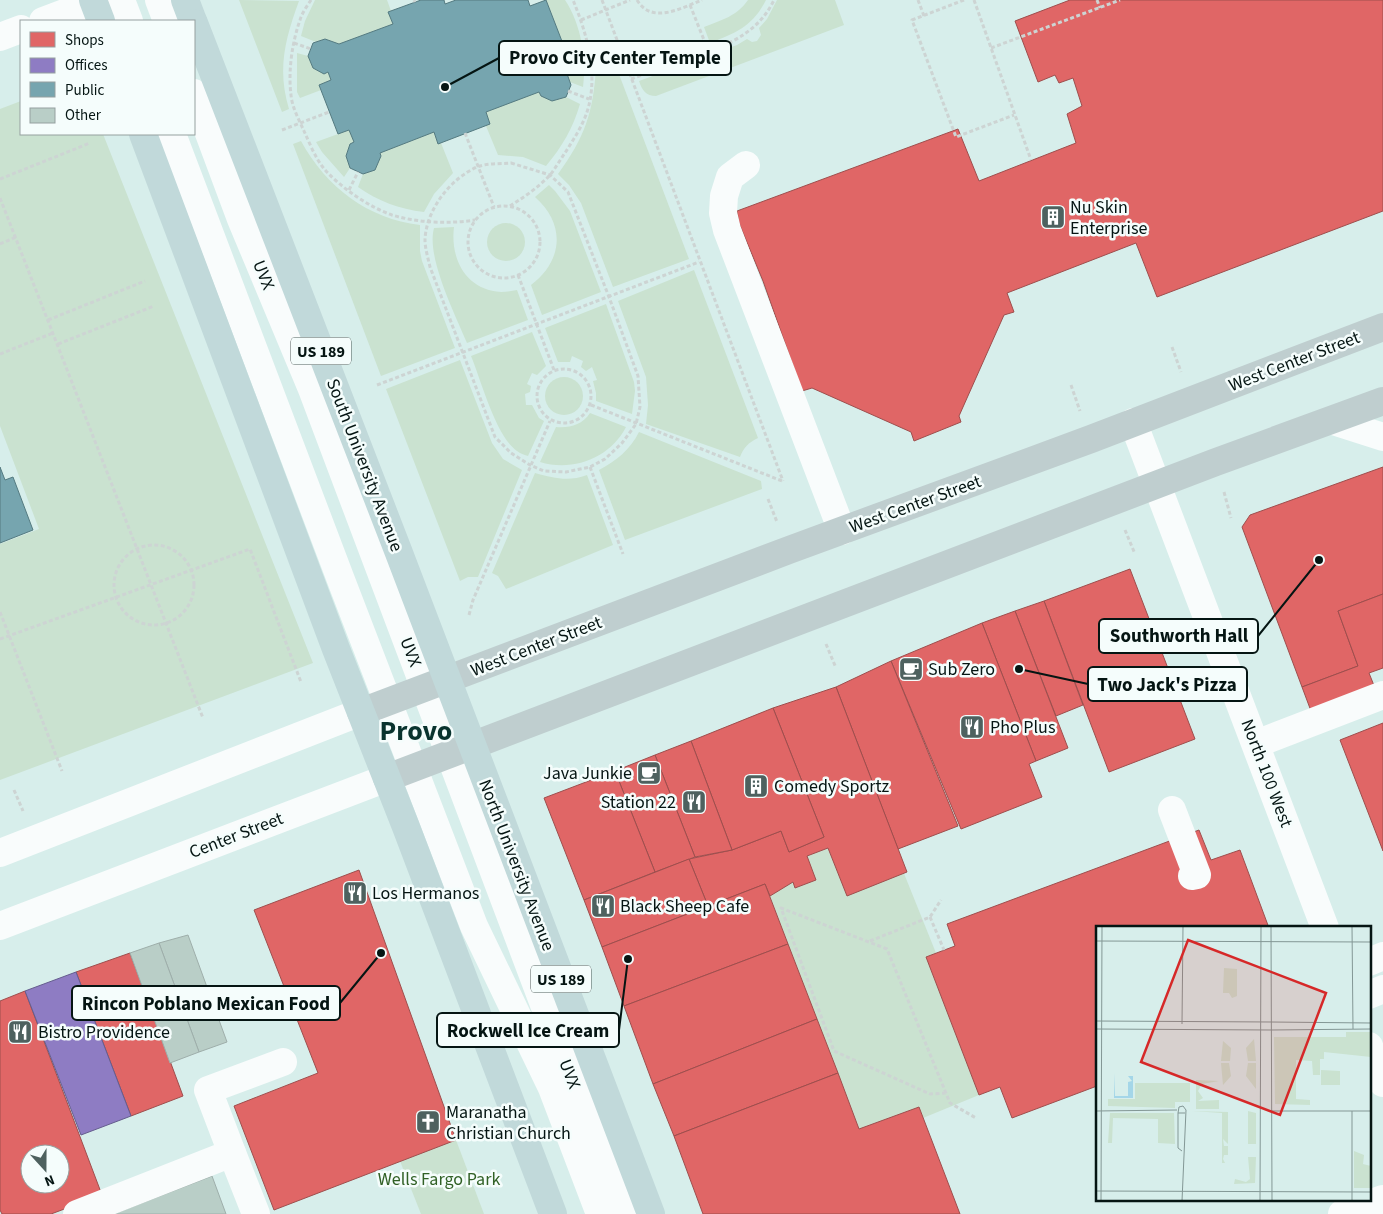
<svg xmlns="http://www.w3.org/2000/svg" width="1383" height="1214" font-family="'Source Sans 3',sans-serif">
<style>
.green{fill:#cae2d0}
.shops{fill:#e06666;stroke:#9e4e4d;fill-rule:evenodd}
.offices{fill:#8e7cc3;stroke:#655d8e}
.public{fill:#76a5af;stroke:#547a80}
.building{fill:#b9cec7;stroke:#9eaeaa}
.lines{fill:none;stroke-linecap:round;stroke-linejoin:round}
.path{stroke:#cdd4d3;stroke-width:3;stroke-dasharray:4 2.5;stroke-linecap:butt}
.minor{stroke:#f9fcfc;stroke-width:28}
.major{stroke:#bfcecf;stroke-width:28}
.highway{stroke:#c1d9da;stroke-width:28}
.labels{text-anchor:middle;stroke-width:5;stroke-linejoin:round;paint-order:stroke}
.shield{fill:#f5fdfc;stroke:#4d5b59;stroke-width:1}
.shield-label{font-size:16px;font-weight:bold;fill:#051513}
.poi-label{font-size:18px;fill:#051513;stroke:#f5fdfc;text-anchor:start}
.street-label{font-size:18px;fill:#051513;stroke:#f5fdfc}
.park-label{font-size:18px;fill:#316126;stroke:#f5fdfc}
.town-label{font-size:28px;font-weight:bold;fill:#09332e;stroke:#f5fdfc}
.inset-road{fill:none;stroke:#839795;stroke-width:1}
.view{fill:#d62828;fill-opacity:0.15;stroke:#d62828;stroke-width:2.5}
.inset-edge{fill:none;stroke:#051513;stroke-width:2.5}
.leader{fill:none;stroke:#051513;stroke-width:2}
.callout-dot{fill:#051513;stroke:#f5fdfc;stroke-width:2}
.callout{fill:#f5fdfc;stroke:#051513;stroke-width:2}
.callout-label{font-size:19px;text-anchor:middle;font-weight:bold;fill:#051513}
</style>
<rect width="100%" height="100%" fill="#d7eeeb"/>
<g class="green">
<path d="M239,0L299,1C285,39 277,70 289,109L282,112Z"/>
<polygon points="315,0 387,0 391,11 388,12 393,24 339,44 325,39 316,42 301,36 305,21"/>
<path d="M546,0H565C581,24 587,59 583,87L570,82L566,71L553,67L549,55L565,49Z"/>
<path d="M748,0H766C753,26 736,33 710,43L704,27C722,20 737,16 748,0Z"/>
<path d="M777,0H835L844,25L656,96C646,96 642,90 639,81L737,45L747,39L752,42L757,41L761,35L759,28L767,19Z"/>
<polygon points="297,53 308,56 313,68 324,74 328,72 331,80 319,85 321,90 300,98 297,92"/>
<path d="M614,61L689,259L613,287L581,203L569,185L558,174C585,137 593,113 596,68Z"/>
<path d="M539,92L541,96L552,101L566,97L580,104C573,128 562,147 546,166L523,157L498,155L486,126L490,124L486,112Z"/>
<polygon points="21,101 21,134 103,134 313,663 0,780 0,544 39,529 0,426 0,109"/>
<polygon points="349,130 354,142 350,144 346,156 350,168 344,177 322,152 316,142"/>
<path d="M434,132L438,144L441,143L453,173L434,194L424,212C399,209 378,201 358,187L363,174L375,169L381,156L380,153Z"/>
<path d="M301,141C326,187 368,219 420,225V251L422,261L455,348L381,376L293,144Z"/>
<path d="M549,185L555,191L570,211L601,292L542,315L531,285C563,261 566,224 535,197Z"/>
<circle cx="506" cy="242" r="19"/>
<path d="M454,227C450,259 466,290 501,292C506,292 512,291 517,290L528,320L467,343C455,314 426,257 434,228Z"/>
<path d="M694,270L758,438C748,443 744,447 740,457L646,424L648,405L646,377L618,301Z"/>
<polygon points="606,304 634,382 635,391 632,414 596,401 596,393 593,381 597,380 592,367 586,371 581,367 583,361 572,356 570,362 558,362 545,328"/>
<path d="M532,332L546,366L537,375L532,373L527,384L531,386L530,392L525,394L526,405H532L539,418L544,421L528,456C525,455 521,454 517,451C496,437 481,380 471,356Z"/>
<polygon points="460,360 492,443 503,459 522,470 478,577 468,577 460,581 386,389"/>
<circle cx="564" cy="396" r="19"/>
<path d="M590,413L626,427C610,458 573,472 540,462L556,427C570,428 582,425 590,413Z"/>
<path d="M639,432L761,481L762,489L625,540L599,470C616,461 630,450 639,432Z"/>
<path d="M535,473C554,478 568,482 587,475L613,545L506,589L498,576L492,573Z"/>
<polygon points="828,848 847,896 903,871 936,953 926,957 979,1095 923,1118 919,1107 859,1129 770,896 793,882 796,888 816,880 807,856"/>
<polygon points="456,1140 484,1214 421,1214 400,1161"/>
</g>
<g class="shops">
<polygon points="1070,0 1383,0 1383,211 1157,297 1136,243 1007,293 1014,312 1004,315 959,416 961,422 914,441 911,432 812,388 802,391 763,281 739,223 737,211 958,129 979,181 1076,143 1067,114 1082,106 1073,78 1059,83 1055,75 1038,82 1015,21"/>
<polygon points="1383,467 1383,594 1338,611 1358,666 1302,687 1242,527 1250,515"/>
<polygon points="1130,569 1195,739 1109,772 1044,601"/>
<polygon points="1383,594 1383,668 1369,673 1375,688 1311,711 1302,687 1358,666 1338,611"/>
<polygon points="1044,601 1083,705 1056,716 1015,611"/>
<polygon points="1015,611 1068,748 1036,761 982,623"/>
<polygon points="982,623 1036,761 1029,764 1042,797 961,829 891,661"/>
<polygon points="891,661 958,826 898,849 836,687"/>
<polygon points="836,687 907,872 847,896 828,848 807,856 816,880 795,888 793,882 770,896 765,884 708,906 689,859 732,850 781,831 789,852 824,837 773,708"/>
<polygon points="773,708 824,837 789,852 781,831 732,850 691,741"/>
<polygon points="1383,723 1383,851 1340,740"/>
<polygon points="691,741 732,850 695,857 655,755"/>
<polygon points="655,755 695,857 655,872 615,771"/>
<polygon points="615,771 655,872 584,900 544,798"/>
<polygon points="1199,830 1211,860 1240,850 1269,928 1097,928 1097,1086 1012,1118 1000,1087 979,1095 926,957 955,946 947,924"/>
<polygon points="689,859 708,906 602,947 584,900"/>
<polygon points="359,870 456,1140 274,1210 234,1106 318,1073 254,910"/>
<polygon points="765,884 788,944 624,1006 602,947"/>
<polygon points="788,944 817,1019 653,1084 624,1006"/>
<polygon points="130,953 183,1096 131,1116 76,972"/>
<path d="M25,991L102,1195L51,1214H2L0,1210V1001ZM30,1154H60V1184H30Z"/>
<polygon points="817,1019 838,1073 674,1136 653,1084"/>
<polygon points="838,1073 859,1129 919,1107 960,1214 703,1214 674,1136"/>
</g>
<polygon class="offices" points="76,972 131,1116 81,1135 25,991"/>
<g class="public">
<polygon points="421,0 444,0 445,4 456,0 528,0 530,6 546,0 565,49 549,55 553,67 566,71 571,85 566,97 552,101 541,96 539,92 486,112 490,124 438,144 434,132 380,153 381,156 375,170 363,174 350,168 346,156 350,144 354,142 349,130 338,134 319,85 331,80 328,72 324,74 313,68 308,56 313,43 325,39 339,44 393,24 388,12"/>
<polygon points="0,467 5,480 13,477 33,530 0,543"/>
</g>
<g class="building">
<polygon points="188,935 227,1042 199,1052 159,943"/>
<polygon points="159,943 199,1052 170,1063 130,953"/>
<polygon points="212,1176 226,1214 113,1214"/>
</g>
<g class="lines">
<g class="path">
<path d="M311,0C307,6 302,13 300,20C292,43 288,71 291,95C292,107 299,120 304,131C310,144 316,160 326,171C343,189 369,207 392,215C418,223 449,224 475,220"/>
<polyline points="414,0 415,2"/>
<polyline points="602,0 783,481"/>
<path d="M637,0C652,25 681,8 702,0"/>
<polyline points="918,0 924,16"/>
<polyline points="964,0 912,20 956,137 1014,115"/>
<polyline points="974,0 1031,160"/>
<polyline points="1097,0 1100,8"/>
<polyline points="690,5 708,50"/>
<polyline points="581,20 630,0"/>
<polyline points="294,43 311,49"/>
<polyline points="991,48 1120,0"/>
<path d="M631,79L733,41C751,31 765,19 774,0"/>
<polyline points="568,91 589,99"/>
<polyline points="282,130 329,112"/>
<polyline points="465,133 494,207"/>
<path d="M511,163L550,175L568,192L609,297L638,376L640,407L636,424L622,443L605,459L590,467L566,472L544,471L530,465L511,453L495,437L430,267C428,258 425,248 425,240C426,210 450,179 477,167C487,163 500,164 511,163Z"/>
<polyline points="0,179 90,143"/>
<polyline points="349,190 358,172"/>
<polyline points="0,198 203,718"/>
<path d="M510,206C524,197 539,187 550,175C555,169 560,160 565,153C573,140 582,127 587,112C599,75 587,34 573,0"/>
<circle cx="504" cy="242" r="36"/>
<polyline points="0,244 16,237"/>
<polyline points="518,275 554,370"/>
<polyline points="48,320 145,281"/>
<polyline points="58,344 154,306"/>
<polyline points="1172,347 1181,372"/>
<polyline points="0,354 53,333"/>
<circle cx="564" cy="396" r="27"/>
<polyline points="377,385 699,262"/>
<polyline points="1071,385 1080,411"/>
<polyline points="591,405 782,481"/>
<polyline points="590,467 623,554"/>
<polyline points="1224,492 1231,518"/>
<polyline points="768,499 777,522"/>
<polyline points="1125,530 1135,554"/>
<circle cx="154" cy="585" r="40"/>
<polyline points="0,612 62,771"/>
<polyline points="469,615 473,600 550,421"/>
<polyline points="0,639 250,549 301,682"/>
<polyline points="826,644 836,668"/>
<polyline points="14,790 23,811"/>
<polyline points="930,917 944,950"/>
<polyline points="870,941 930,917 941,900"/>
<polyline points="946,1093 930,1094 834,1051 781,908 887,949 950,1103 976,1118"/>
</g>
<g class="minor">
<polyline points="121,0 129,21"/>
<polyline points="159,0 167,21"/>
<polyline points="43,21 94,2"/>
<polyline points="0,37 21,29"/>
<polyline points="194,93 241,219 312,389 347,482 623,1214"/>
<polyline points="172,134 341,580 474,926 552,1088 600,1214"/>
<polyline points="746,165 730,177 724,196 723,213 727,230 842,531"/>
<polyline points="1333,421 1383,437"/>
<polyline points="1133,422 1325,928"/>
<polyline points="1256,744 1383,695"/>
<polyline points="1172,810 1197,875 1192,876"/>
<polyline points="0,853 361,712"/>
<polyline points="0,926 387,778"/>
<polyline points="1369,962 1383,956"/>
<polyline points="1369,995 1383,989"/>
<polyline points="1369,1046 1383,1083"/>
<polyline points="232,1153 256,1214"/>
<polyline points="77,1214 232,1153 208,1090 283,1062"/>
<polyline points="1342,1214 1383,1199"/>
</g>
<g class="major">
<polyline points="361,712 789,550 1091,439 1383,327"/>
<polyline points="387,778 1216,462 1383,401"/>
</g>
<g class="highway">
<polyline points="93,0 101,21"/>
<polyline points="185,0 193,21"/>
<polyline points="194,23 399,553 651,1214"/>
<polyline points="143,134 336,649 406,827 553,1214"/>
</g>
</g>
<defs>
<symbol id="building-square" viewBox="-11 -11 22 22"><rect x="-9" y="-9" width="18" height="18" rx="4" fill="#4e615f" stroke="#f5fdfc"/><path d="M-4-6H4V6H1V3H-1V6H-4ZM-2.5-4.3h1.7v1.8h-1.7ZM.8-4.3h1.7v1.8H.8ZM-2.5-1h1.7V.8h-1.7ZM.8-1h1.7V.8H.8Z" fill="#fff"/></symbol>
<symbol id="cafe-square" viewBox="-11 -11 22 22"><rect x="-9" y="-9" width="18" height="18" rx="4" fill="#4e615f" stroke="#f5fdfc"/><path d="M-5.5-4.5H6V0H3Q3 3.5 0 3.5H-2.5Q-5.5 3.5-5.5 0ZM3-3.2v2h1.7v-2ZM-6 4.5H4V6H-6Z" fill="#fff"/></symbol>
<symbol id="restaurant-square" viewBox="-11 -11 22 22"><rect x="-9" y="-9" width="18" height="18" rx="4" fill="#4e615f" stroke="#f5fdfc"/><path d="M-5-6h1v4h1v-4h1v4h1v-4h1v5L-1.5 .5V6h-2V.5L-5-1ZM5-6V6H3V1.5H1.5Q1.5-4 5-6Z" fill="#fff"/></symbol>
<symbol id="church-square" viewBox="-11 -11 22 22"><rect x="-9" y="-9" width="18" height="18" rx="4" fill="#4e615f" stroke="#f5fdfc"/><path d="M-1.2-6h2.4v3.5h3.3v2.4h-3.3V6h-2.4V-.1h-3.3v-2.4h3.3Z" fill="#fff"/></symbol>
</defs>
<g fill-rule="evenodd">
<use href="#building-square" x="1039" y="203" width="28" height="28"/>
<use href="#cafe-square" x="897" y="655" width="28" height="28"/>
<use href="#restaurant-square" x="958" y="713" width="28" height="28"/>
<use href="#cafe-square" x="635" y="759" width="28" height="28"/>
<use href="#building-square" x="742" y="772" width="28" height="28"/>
<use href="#restaurant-square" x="680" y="788" width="28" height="28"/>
<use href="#restaurant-square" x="341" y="879" width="28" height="28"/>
<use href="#restaurant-square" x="589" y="892" width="28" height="28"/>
<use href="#restaurant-square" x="6" y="1018" width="28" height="28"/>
<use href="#church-square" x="414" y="1108" width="28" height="28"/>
</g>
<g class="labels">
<g class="shield">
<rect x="291" y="337.5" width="60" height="27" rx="4"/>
<rect x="531" y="965.5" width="60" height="27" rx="4"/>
</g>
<g class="shield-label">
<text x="321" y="357">US 189</text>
<text x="561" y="985">US 189</text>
</g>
<g class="poi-label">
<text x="1070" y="213">Nu Skin<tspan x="1070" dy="21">Enterprise</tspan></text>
<text x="928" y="675">Sub Zero</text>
<text x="990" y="733">Pho Plus</text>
<text x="632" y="779" text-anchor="end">Java Junkie</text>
<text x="774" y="792">Comedy Sportz</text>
<text x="676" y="808" text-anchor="end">Station 22</text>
<text x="372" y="899">Los Hermanos</text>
<text x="620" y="912">Black Sheep Cafe</text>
<text x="38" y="1038">Bistro Providence</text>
<text x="446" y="1118">Maranatha<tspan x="446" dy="21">Christian Church</tspan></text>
</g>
<g class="street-label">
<text transform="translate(264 275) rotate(68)" y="6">UVX</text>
<text transform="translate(1294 361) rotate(-21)" y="6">West Center Street</text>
<text transform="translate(365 465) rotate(69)" y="6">South University Avenue</text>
<text transform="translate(915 504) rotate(-20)" y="6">West Center Street</text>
<text transform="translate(536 646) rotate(-21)" y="6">West Center Street</text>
<text transform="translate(411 652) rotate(69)" y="6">UVX</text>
<text transform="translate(1267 773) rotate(69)" y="6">North 100 West</text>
<text transform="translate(236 835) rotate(-21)" y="6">Center Street</text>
<text transform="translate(517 865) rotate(69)" y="6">North University Avenue</text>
<text transform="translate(570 1074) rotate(69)" y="6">UVX</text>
</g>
<g class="park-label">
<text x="439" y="1185">Wells Fargo Park</text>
</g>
<g class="town-label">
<text x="416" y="740">Provo</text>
</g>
</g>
<g transform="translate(1096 926)">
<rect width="275" height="275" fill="#d7eeeb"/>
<path d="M128,42L141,43V70L136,72L133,67H127ZM250,106H275V131L228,126V133H224V149H217L216,135L200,134V173L214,174V179L179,178L178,111H250ZM158,113L160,135H152L150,122ZM127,115L135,122L134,135H125ZM125,137H133L135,150L127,159ZM152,137H160V163L150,150ZM225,144L244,145V159H225ZM100,154L123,155L106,158L102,165L107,172L102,175L123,174V183H100ZM39,157H94V176H79V182L12,180V173H39ZM96,185L132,186V218L127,213L128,220H132V229H128L127,233L129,237H126V187ZM152,185L160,187V218H152ZM14,187H78L79,218L62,217V193L17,192L16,217H12ZM258,225L268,229L267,238L275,240V262H258ZM152,231H160L159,257L138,258L139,253L150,256L154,253Z" fill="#cae2d0"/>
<path d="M18,147L19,170H32V156L36,155L32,150H37V172H18Z" fill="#a4d6e8"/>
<path class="inset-road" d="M175,0L176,275M256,0L257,103M0,15L275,16M0,95L175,96M175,96L275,97M86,98L87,0M0,103L175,104M175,104L275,103M0,185L81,184M175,185H275M256,185V275M82,187V222L86,225M0,265L275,266M5,275L6,0M86,275L90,184L87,180L83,181L82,187H89M164,275L165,0"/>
<path class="view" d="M92,14L230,67L184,189L45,136Z"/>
<rect width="275" height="275" class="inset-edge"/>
</g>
<path class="leader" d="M445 87L499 58M1319 560L1258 636M1019 669L1088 684M381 953L340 1003M628 959L619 1030"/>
<g class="callout-dot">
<circle cx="445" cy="87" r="5"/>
<circle cx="1319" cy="560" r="5"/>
<circle cx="1019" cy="669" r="5"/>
<circle cx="381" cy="953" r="5"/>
<circle cx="628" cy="959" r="5"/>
</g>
<g class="callout">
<rect x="499" y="41" width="232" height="34" rx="5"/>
<rect x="1099" y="619" width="159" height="34" rx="5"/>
<rect x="1088" y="667" width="159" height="34" rx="5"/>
<rect x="72" y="986" width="268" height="34" rx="5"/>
<rect x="437" y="1013" width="182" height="34" rx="5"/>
</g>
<g class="callout-label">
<text x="615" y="64">Provo City Center Temple</text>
<text x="1179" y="642">Southworth Hall</text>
<text x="1167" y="691">Two Jack's Pizza</text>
<text x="206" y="1010">Rincon Poblano Mexican Food</text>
<text x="528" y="1037">Rockwell Ice Cream</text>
</g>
<rect x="20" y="20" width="175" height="115" fill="#f5fdfc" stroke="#95a09f"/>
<rect x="30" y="32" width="25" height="15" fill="#e06666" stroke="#95a09f"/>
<text x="65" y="45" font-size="15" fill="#051513">Shops</text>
<rect x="30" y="58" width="25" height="15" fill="#8e7cc3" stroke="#95a09f"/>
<text x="65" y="70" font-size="15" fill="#051513">Offices</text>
<rect x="30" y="82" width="25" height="15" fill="#76a5af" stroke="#95a09f"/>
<text x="65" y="95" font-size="15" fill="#051513">Public</text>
<rect x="30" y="108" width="25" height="15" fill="#b9cec7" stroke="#95a09f"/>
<text x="65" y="120" font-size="15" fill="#051513">Other</text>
<g transform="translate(45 1169) rotate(159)"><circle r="24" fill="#f5fdfc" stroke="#95a09f"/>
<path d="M0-4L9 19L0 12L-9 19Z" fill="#4e615f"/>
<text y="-8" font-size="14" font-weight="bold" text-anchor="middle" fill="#051513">N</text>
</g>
</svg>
